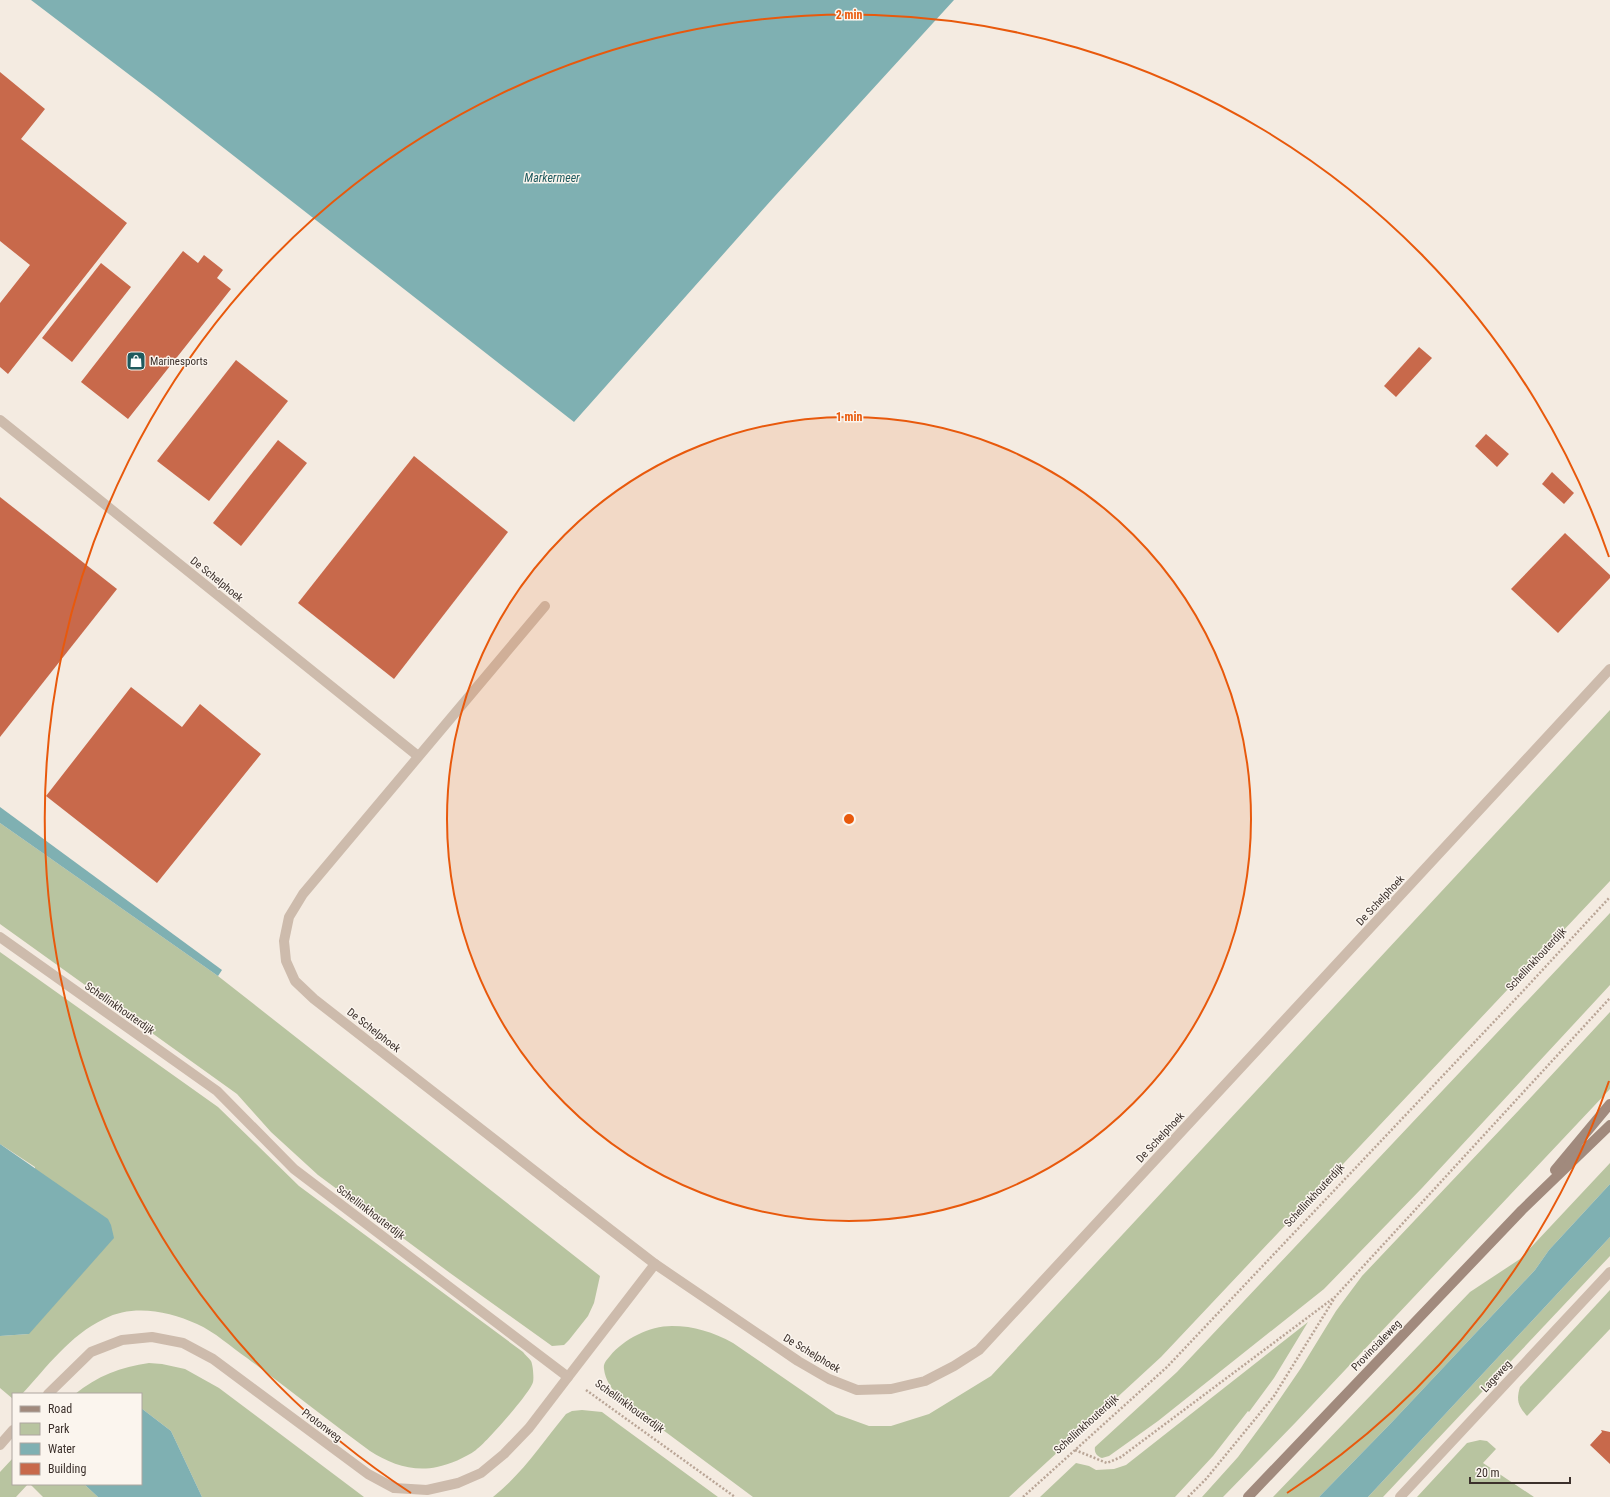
<svg xmlns="http://www.w3.org/2000/svg" width="1610" height="1497" font-family="'Roboto Condensed',sans-serif">
<style>
.green{fill:#b8c4a0}
.water{fill:#7fb0b2}
.building{fill:#c8694b}
.lines{fill:none;stroke-linecap:round;stroke-linejoin:round}
.path{stroke:#b9a596;stroke-width:2.5;stroke-dasharray:2 2;stroke-linecap:butt}
.service{stroke:#cdbbac;stroke-width:10}
.minor{stroke:#cdbbac;stroke-width:10}
.tertiary{stroke:#cdbbac;stroke-width:10}
.secondary{stroke:#a18a7d;stroke-width:10}
.ring{fill:none;stroke:#e8590c;stroke-width:2}
.labels{text-anchor:middle;stroke-width:3;stroke-linejoin:round;paint-order:stroke}
.poi-label{font-size:11px;fill:#3b302b;stroke:#fbf5ee;text-anchor:start}
.street-label{font-size:11px;fill:#3b302b;stroke:#fbf5ee}
.water-label{font-size:12px;font-style:italic;fill:#1f5a5e;stroke:#fbf5ee}
.centre{fill:#e8590c;stroke:#fbf5ee;stroke-width:2}
.ring-label{font-size:12px;text-anchor:middle;font-weight:bold;fill:#e8590c;stroke:#fbf5ee;stroke-width:3;stroke-linejoin:round;paint-order:stroke}
</style>
<rect width="100%" height="100%" fill="#f4ebe1"/>
<g class="green">
<path d="M1610,710V881L1161,1357L1009,1497H753L620,1398C613,1391 605,1380 604,1369C603,1363 607,1360 610,1356C624,1339 649,1326 672,1326C694,1326 713,1332 733,1343L836,1414L869,1426H891L929,1414L991,1376Z"/>
<polygon points="0,823 218,976 600,1276 594,1303 588,1316 569,1340 564,1345 552,1346 450,1273 318,1175 271,1132 237,1094 0,924"/>
<path d="M1610,913V985L1422,1188L1324,1289L1158,1421L1109,1456L1102,1458C1097,1456 1094,1453 1095,1447L1177,1372Z"/>
<path d="M0,952L218,1107L299,1186L523,1352C525,1355 529,1358 531,1361C533,1365 534,1378 533,1382C531,1392 485,1444 476,1450C465,1458 450,1464 437,1467C413,1472 390,1464 370,1451C329,1421 288,1389 247,1358C231,1347 215,1332 197,1324C168,1311 133,1304 104,1319C70,1335 47,1367 22,1394H13V1399L0,1388V1336L29,1334L35,1167L0,1144Z"/>
<polygon points="1610,1012 1610,1089 1296,1422 1223,1497 1202,1497 1238,1457 1266,1419 1301,1368 1336,1311 1362,1276 1520,1109"/>
<polygon points="1610,1163 1610,1184 1549,1250 1535,1270 1392,1422 1319,1497 1273,1497 1470,1292 1520,1259"/>
<polygon points="1610,1237 1610,1256 1383,1497 1368,1497"/>
<path d="M1610,1290V1329L1527,1416C1518,1406 1516,1400 1520,1387Z"/>
<polygon points="1308,1322 1274,1378 1249,1412 1248,1411 1213,1456 1175,1497 1040,1497 1076,1463 1089,1466 1096,1470 1114,1469 1126,1465"/>
<path d="M149,1363L162,1364L185,1369L219,1388L364,1497H202L171,1431L141,1408V1394H75C97,1376 121,1367 149,1363Z"/>
<path d="M582,1410L602,1412L610,1418L718,1497H493C522,1474 543,1442 566,1414L572,1411Z"/>
<polygon points="1480,1440 1487,1441 1496,1449 1483,1463 1534,1497 1417,1497 1467,1443"/>
<polygon points="13,1458 13,1484 28,1484 16,1497 0,1497 0,1472"/>
<polygon points="30,1484 84,1484 98,1497 43,1497"/>
</g>
<g class="water">
<polygon points="31,0 954,0 775,196 574,422 156,95"/>
<polygon points="0,807 222,970 218,976 0,823"/>
<polygon points="0,1144 108,1219 111,1225 114,1238 29,1334 0,1336"/>
<polygon points="1610,1184 1610,1237 1368,1497 1319,1497 1392,1422 1535,1270 1549,1250"/>
<polygon points="141,1408 171,1431 202,1497 98,1497 84,1484 141,1484"/>
</g>
<g class="building">
<polygon points="0,72 45,109 21,139 127,223 8,374 0,367 0,303 30,265 0,241"/>
<polygon points="183,251 198,263 204,255 223,270 217,278 231,289 128,419 81,382"/>
<polygon points="101,263 131,287 72,362 42,338"/>
<polygon points="1419,347 1432,358 1396,397 1384,386"/>
<polygon points="236,360 288,401 209,501 157,461"/>
<polygon points="1486,434 1509,454 1497,467 1475,446"/>
<polygon points="278,440 307,463 241,546 213,523"/>
<polygon points="414,456 508,532 394,679 298,603"/>
<polygon points="1552,472 1574,493 1564,504 1542,484"/>
<polygon points="0,497 117,589 0,737"/>
<polygon points="1565,533 1610,575 1610,578 1558,633 1511,589"/>
<polygon points="131,687 182,727 200,704 261,754 157,883 46,796"/>
<polygon points="1601,1430 1610,1432 1610,1464 1590,1445 1602,1432"/>
</g>
<g class="lines">
<g class="path">
<polyline points="586,1390 735,1497"/>
<polyline points="1075,1450 1107,1463 1121,1457 1335,1297 1610,998"/>
<polyline points="1023,1497 1167,1367 1524,990 1610,897"/>
<polyline points="1188,1497 1206,1479 1274,1396 1334,1299"/>
</g>
<g class="service">
<polyline points="0,420 418,756"/>
<polyline points="545,606 303,894 289,917 284,941 286,961 295,981 314,999 563,1193"/>
</g>
<g class="minor">
<polyline points="563,1193 655,1264"/>
<polyline points="568,1377 655,1264 798,1361 829,1379 857,1390 891,1389 925,1381 954,1366 979,1350 1610,669"/>
<polyline points="1400,1497 1610,1272"/>
</g>
<g class="tertiary">
<polyline points="0,937 217,1091 294,1169 568,1377 529,1428 504,1454 481,1473 458,1483 427,1490 394,1488 368,1474 213,1359 183,1343 152,1337 122,1340 91,1352 48,1394"/>
<polyline points="0,1445 13,1430"/>
</g>
<g class="secondary">
<polyline points="1555,1170 1610,1104"/>
<polyline points="1248,1497 1522,1210 1610,1125"/>
</g>
</g>
<circle cx="849" cy="819" r="402" fill="#e8590c" fill-opacity=".12"/>
<g class="ring">
<circle cx="849" cy="819" r="402"/>
<path d="M1609 1081A804 804 0 0 1 1287 1493M411 1493A804 804 0 1 1 1609 557"/>
</g>
<defs>
<symbol id="shop-square" viewBox="-11 -11 22 22"><rect x="-9" y="-9" width="18" height="18" rx="4" fill="#1f5a5e" stroke="#fbf5ee"/><path d="M-5-2.5h2.3a2.7 3.5 0 0 1 5.4 0H5L5.5 6h-11ZM-1.5-2.5h3a1.5 2.3 0 0 0-3 0Z" fill="#fff"/></symbol>
</defs>
<g fill-rule="evenodd">
<use href="#shop-square" x="125" y="350" width="22" height="22"/>
</g>
<g class="labels">
<g class="poi-label">
<text x="150" y="365">Marinesports</text>
</g>
<g class="street-label">
<text transform="translate(217 579) rotate(39)" y="4">De Schelphoek</text>
<text transform="translate(1380 900) rotate(-47)" y="4">De Schelphoek</text>
<text transform="translate(1536 959) rotate(-47)" y="4">Schellinkhouterdijk</text>
<text transform="translate(120 1008) rotate(35)" y="4">Schellinkhouterdijk</text>
<text transform="translate(374 1030) rotate(38)" y="4">De Schelphoek</text>
<text transform="translate(1160 1137) rotate(-47)" y="4">De Schelphoek</text>
<text transform="translate(1314 1195) rotate(-47)" y="4">Schellinkhouterdijk</text>
<text transform="translate(371 1212) rotate(37)" y="4">Schellinkhouterdijk</text>
<text transform="translate(1376 1345) rotate(-46)" y="4">Provincialeweg</text>
<text transform="translate(812 1353) rotate(31)" y="4">De Schelphoek</text>
<text transform="translate(1496 1376) rotate(-47)" y="4">Lageweg</text>
<text transform="translate(630 1406) rotate(36)" y="4">Schellinkhouterdijk</text>
<text transform="translate(1086 1424) rotate(-42)" y="4">Schellinkhouterdijk</text>
<text transform="translate(322 1425) rotate(37)" y="4">Protonweg</text>
</g>
<g class="water-label">
<text x="552" y="182">Markermeer</text>
</g>
</g>
<circle cx="849" cy="819" r="6" class="centre"/>
<g class="ring-label">
<text x="849" y="19">2 min</text>
<text x="849" y="421">1 min</text>
</g>
<rect x="12" y="1393" width="130" height="92" fill="#fbf5ee" stroke="#aea6a0"/>
<rect x="20" y="1406" width="20" height="6" fill="#a18a7d" stroke="#aea6a0"/>
<text x="48" y="1413" font-size="12" fill="#3b302b">Road</text>
<rect x="20" y="1423" width="20" height="12" fill="#b8c4a0" stroke="#aea6a0"/>
<text x="48" y="1433" font-size="12" fill="#3b302b">Park</text>
<rect x="20" y="1443" width="20" height="12" fill="#7fb0b2" stroke="#aea6a0"/>
<text x="48" y="1453" font-size="12" fill="#3b302b">Water</text>
<rect x="20" y="1463" width="20" height="12" fill="#c8694b" stroke="#aea6a0"/>
<text x="48" y="1473" font-size="12" fill="#3b302b">Building</text>
<path d="M1470 1477v6h100v-6" fill="none" stroke="#3b302b" stroke-width="2"/>
<text x="1476" y="1477" font-size="12" fill="#3b302b" stroke="#fbf5ee" stroke-width="3" paint-order="stroke">20 m</text>
</svg>
